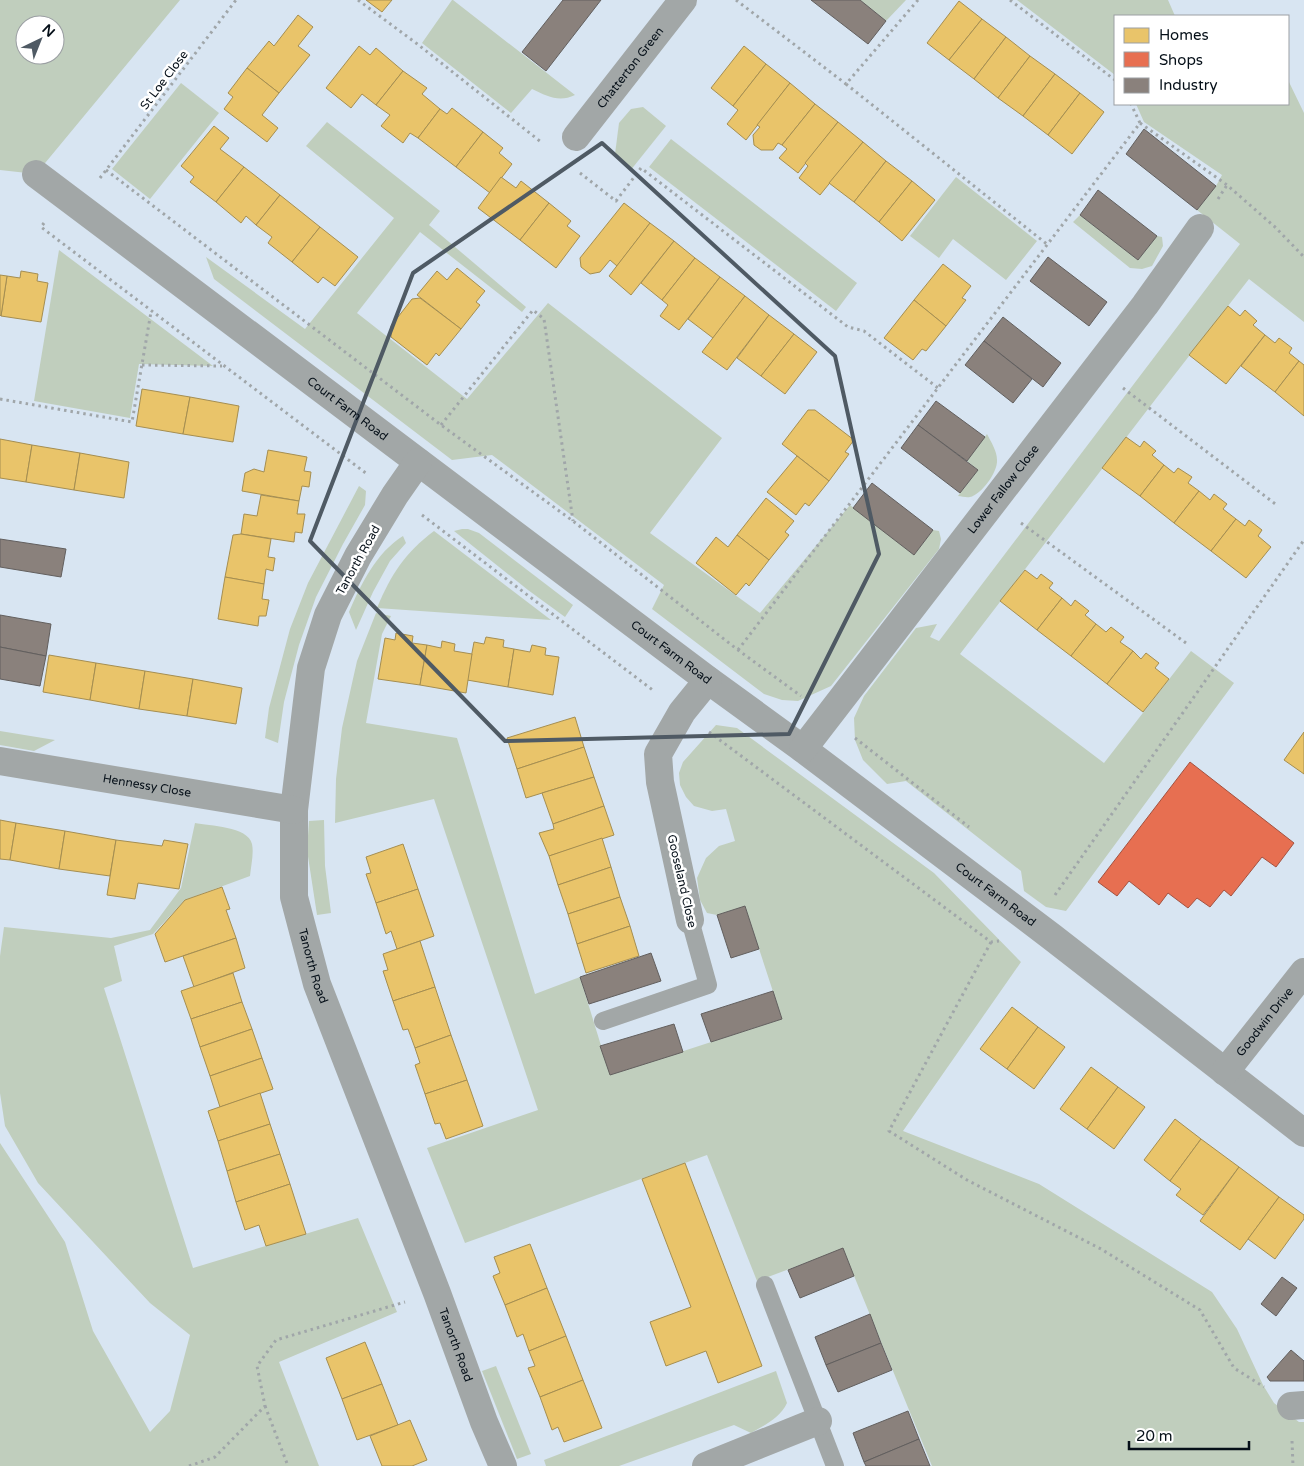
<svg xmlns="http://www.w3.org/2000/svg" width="1304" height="1466" font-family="'Varela Round',sans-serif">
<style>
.green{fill:#c0cebd;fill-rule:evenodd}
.homes{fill:#e9c46a;stroke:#a58e51}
.shops{fill:#e76f51;stroke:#a35240}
.industry{fill:#8a817c;stroke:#625f5e}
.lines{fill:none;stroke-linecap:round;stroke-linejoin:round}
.path{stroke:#a0a6a9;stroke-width:3;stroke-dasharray:2.5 4;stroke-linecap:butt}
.service{stroke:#a2a7a7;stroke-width:18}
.minor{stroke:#a2a7a7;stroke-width:28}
.marked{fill:none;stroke:#4f5a64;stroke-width:4;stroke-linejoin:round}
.labels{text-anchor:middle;stroke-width:5;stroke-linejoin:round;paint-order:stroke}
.street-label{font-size:12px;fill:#050f18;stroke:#fff}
</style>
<rect width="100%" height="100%" fill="#d8e5f2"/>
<g class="green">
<path d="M0,0H180L36,174L0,170ZM25,25H55V55H25Z"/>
<path d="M452,0H453L575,95C559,103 547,96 532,89L511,113L422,43Z"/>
<polygon points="860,0 906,0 886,21"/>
<polygon points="1017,0 1168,0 1175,16 1115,16 1115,75"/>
<polygon points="1288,80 1304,113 1304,322 1249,279 1158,396 960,654 1104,763 1191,651 1234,683 1066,911 1046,907 1024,891 1021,871 906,781 887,784 863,760 855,740 854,718 864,696 916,628 937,624 930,637 939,641 1240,244 1197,210 1216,186 1222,175 1144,122 1136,104 1288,104"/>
<polygon points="181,83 219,113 150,199 112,169"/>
<polygon points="643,107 666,126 630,171 615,154 619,123 631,109"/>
<polygon points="327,122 440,211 429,225 526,307 522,312 420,232 357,313 467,399 548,303 722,438 650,533 760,613 850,505 914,555 933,530 939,531 941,539 939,549 831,686 798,701 782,700 764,694 652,609 664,585 492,455 452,460 214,279 206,257 305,329 394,218 306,146"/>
<polygon points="671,139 857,283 836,311 649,167"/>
<polygon points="956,177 1037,241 1006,280 953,239 939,258 910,236"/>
<polygon points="1080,215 1138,260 1157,236 1162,237 1163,246 1152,266 1142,269 1130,268 1073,222"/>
<polygon points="59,250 213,366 139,364 130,418 34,401"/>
<path d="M987,434C991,442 997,451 997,460C998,472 981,495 970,497C966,498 962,496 958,496L978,470L967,461Z"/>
<polygon points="359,486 366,491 365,505 343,544 316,597 299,645 284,702 278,743 265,738 269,708 290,629 308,583"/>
<polygon points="462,529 468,529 479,533 573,605 565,617 528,590 454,531"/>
<path d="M434,531L551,620L377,608C391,574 405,553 434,531Z"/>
<path d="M403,536L406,543L390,561L373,592L356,630L349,612C361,584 376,553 403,536Z"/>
<polygon points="376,613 391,616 382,634 366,723 457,738 535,994 580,977 610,1075 782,1019 745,906 717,915 707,913 700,900 697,878 706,858 719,846 735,841 726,809 712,811 694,806 686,797 680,785 679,773 683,762 716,725 737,728 934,873 1021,962 903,1131 1039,1184 1212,1292 1237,1329 1263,1385 1274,1403 1299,1422 1304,1422 1304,1466 932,1466 843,1249 757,1281 707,1155 465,1243 427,1148 538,1110 434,799 335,823 336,779 342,728 357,661"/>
<polygon points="0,731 55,740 34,751 0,745"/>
<polygon points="324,820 325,866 331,913 317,915 307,850 309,821"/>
<path d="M195,823C209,826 248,826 252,844C254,853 251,866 250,876L185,900L153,934L114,946L122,981L104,988L193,1268L358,1218L397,1312L279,1362L319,1466H0V1143L65,1242L93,1331L150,1432L170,1411L190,1335L150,1303L38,1183L5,1126L0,1093V956L4,927L111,938L150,930L181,888Z"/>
<polygon points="496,1366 531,1454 517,1459 482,1371"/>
<path d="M776,1371L787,1403C780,1418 765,1425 751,1433L734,1425L619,1466H546L544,1460Z"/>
</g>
<g class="homes">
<polygon points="366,0 392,0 382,12"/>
<polygon points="959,1 982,19 949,60 927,43"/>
<polygon points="298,15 313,27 298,46 310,55 279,93 247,68 269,41 274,46"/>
<polygon points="982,19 1006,37 974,79 949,60"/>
<polygon points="1006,37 1030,56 998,98 974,79"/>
<polygon points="359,46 370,55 376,48 403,71 376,105 362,94 351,108 326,88"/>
<polygon points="744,46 766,64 733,106 711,88"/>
<polygon points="1030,56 1055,74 1023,116 998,98"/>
<polygon points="766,64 790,83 746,140 727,124 738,110 733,106"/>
<polygon points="247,68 279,93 262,115 278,128 267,142 224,109 233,97 228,93"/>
<polygon points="403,71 427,88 422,94 440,109 418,138 410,133 403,143 381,126 390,115 376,105"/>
<polygon points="1055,74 1080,93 1048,135 1023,116"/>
<polygon points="790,83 815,104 782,145 778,143 773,150 761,150 754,145 753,135 760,127 757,125"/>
<polygon points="1080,93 1104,112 1072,154 1048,135"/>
<polygon points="815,104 838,122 798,173 779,158 787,149 782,145"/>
<polygon points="452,108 483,132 456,167 418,138 440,109 447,114"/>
<polygon points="838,122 863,142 820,195 799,178 808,166 805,163"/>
<polygon points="214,126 229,138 220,149 244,167 216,202 190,182 194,177 181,166"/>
<polygon points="483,132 503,148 499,153 512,164 490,193 456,167"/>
<polygon points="863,142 886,161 854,202 829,183"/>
<polygon points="886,161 912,181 879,222 854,202"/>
<polygon points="244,167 280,195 256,225 246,216 241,223 216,202"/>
<polygon points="501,177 516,188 521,181 549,203 520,240 478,208"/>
<polygon points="912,181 935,200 902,241 879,222"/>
<polygon points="280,195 320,227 292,262 268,243 272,237 256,225"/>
<polygon points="549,203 571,221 567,226 580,236 556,268 520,240"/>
<polygon points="624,203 650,223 617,266 610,260 600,272 590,274 581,267 580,258"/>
<polygon points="650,223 674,241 631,295 609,276"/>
<polygon points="320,227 358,257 335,286 323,277 318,283 292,262"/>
<polygon points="674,241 695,258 662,300 641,283"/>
<polygon points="695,258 720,277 679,330 660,316 668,305 662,300"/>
<polygon points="943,264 971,286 962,298 966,300 946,326 914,300"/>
<polygon points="457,268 485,291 476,302 480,305 461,329 417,295 437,271 447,280"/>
<polygon points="21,271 38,274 37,281 48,283 41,322 1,316 7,276 20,278"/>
<polygon points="0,275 7,276 1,316 0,315"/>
<polygon points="720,277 745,296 713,338 688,319"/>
<polygon points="745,296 769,315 727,370 702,352"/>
<polygon points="420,298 461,329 439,356 436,353 427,365 391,337 391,326 412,299"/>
<polygon points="914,300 946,326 926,351 922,349 913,360 884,338"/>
<polygon points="1228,306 1240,316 1245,310 1257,321 1253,325 1265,335 1226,384 1189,355"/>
<polygon points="769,315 794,334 761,376 737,358"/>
<polygon points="794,334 817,352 785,394 761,376"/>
<polygon points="1265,335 1275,343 1279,338 1292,348 1289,353 1299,361 1275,392 1241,366"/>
<polygon points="1299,361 1304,365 1304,416 1275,392"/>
<polygon points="142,389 190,397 183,434 136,426"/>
<polygon points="190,397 239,406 233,442 183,434"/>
<polygon points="808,410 815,410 854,440 845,452 849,454 829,481 782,444"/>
<polygon points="1126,437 1140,447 1144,441 1156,451 1152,455 1164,465 1140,496 1102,468"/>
<polygon points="0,439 32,445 26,482 0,478"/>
<polygon points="32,445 80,453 74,490 26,482"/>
<polygon points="268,450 307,457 304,471 311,472 309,487 302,486 299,501 242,491 245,473 254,469 264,472"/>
<polygon points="80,453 129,462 124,498 74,490"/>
<polygon points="797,456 829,481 809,506 805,503 796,515 767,492"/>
<polygon points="1164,465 1174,473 1178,468 1192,477 1188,483 1199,491 1174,523 1140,496"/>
<polygon points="1199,491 1210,500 1214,494 1227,504 1223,509 1236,519 1211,551 1174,523"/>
<polygon points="261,495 299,501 297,514 305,514 302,533 295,532 294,542 241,534 244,514 257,516"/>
<polygon points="766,498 794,521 785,532 789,535 769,560 737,535"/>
<polygon points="1236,519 1245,526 1249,520 1262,530 1258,536 1271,547 1246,578 1211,551"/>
<polygon points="241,534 271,539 268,557 275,558 273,571 266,569 264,584 225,577 233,535"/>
<polygon points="737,535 769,560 749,586 746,583 736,595 696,563 716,537 728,547"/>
<polygon points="1025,570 1037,579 1041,574 1053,583 1049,588 1062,598 1037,630 1000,601"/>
<polygon points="225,577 264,584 262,599 269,600 266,616 259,616 258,626 218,619"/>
<polygon points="1062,598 1071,606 1075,600 1089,611 1085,615 1096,624 1071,656 1037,630"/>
<polygon points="1096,624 1106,632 1111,627 1124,637 1120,642 1133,651 1107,684 1071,656"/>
<polygon points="396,633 413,636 412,643 427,645 420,685 378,679 385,638 395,640"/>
<polygon points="486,637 504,640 503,647 514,649 508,687 467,680 474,642 484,644"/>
<polygon points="442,641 455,644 454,651 472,654 466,693 420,685 427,645 441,648"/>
<polygon points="532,645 546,648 545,655 559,657 553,695 508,687 514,649 530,652"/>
<polygon points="1133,651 1141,659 1146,653 1159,663 1155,668 1169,679 1143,712 1107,684"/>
<polygon points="49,655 96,663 90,700 43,692"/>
<polygon points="96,663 145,671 139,709 90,700"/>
<polygon points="145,671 193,679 187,716 139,709"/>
<polygon points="193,679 242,688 236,724 187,716"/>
<polygon points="575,717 584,747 517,769 507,738"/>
<polygon points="1304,732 1304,774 1284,760"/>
<polygon points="584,747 594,777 526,798 517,769"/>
<polygon points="594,777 604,806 553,824 542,793"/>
<polygon points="604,806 614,835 549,856 539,833 554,829 553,824"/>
<polygon points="0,820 16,823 10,860 0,859"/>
<polygon points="16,823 65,831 59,869 10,860"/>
<polygon points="65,831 116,840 110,876 59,869"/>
<polygon points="602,838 611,867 558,885 549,856"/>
<polygon points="116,840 162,846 164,840 188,844 179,889 138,883 135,899 107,895"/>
<polygon points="403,844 418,889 376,903 366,874 371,873 366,857"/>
<polygon points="611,867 620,897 568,914 558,885"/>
<polygon points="222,887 230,909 226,910 236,938 165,962 155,934 185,900"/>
<polygon points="418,889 434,936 397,949 391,931 386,934 376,903"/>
<polygon points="620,897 630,926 577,944 568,914"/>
<polygon points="630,926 639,956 586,973 577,944"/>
<polygon points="236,938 245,968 194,987 183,956"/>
<polygon points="420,941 435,987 393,1001 383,971 388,970 383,954"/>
<polygon points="233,973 242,1002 191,1019 181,991"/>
<polygon points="435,987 451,1035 415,1048 408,1029 403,1030 393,1001"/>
<polygon points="242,1002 252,1029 200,1047 191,1019"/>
<polygon points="1012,1007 1038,1027 1007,1069 980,1049"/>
<polygon points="1038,1027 1065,1047 1034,1089 1007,1069"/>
<polygon points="252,1029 262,1058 210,1076 200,1047"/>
<polygon points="451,1035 467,1080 425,1094 415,1065 420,1063 415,1048"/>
<polygon points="262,1058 273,1089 220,1107 210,1076"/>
<polygon points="1091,1067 1118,1087 1087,1129 1060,1109"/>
<polygon points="467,1080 483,1126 446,1139 440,1123 435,1124 425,1094"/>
<polygon points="1118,1087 1145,1107 1114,1149 1087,1129"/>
<polygon points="260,1093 270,1124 218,1141 208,1111"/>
<polygon points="1175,1119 1201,1139 1170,1181 1144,1160"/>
<polygon points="270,1124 280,1154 227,1171 218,1141"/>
<polygon points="1201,1139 1239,1167 1203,1215 1176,1195 1181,1189 1170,1181"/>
<polygon points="280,1154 290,1184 236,1202 227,1171"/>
<polygon points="685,1163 762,1366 718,1383 706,1351 666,1366 650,1322 691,1307 642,1179"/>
<polygon points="1239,1167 1279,1197 1240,1250 1200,1221"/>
<polygon points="290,1184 306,1234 266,1246 259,1225 245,1230 236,1202"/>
<polygon points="1279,1197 1304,1215 1304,1219 1275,1259 1248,1239"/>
<polygon points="530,1244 547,1288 505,1305 493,1276 500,1273 494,1257"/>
<polygon points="547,1288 566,1336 529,1351 523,1334 517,1337 505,1305"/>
<polygon points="566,1336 583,1380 540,1397 528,1368 535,1366 529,1351"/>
<polygon points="365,1342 382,1384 342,1399 326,1358"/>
<polygon points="583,1380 602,1428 564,1442 558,1427 552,1430 540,1397"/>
<polygon points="382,1384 398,1425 357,1440 342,1399"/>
<polygon points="410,1420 427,1460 412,1466 382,1466 370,1436"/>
</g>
<polygon class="shops" points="1190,762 1294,843 1276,867 1262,857 1231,896 1224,890 1210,907 1197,898 1188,908 1168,893 1159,905 1129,881 1117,896 1098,882"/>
<g class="industry">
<polygon points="563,0 601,0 546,71 522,52"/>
<polygon points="811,0 860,0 886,21 868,44"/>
<polygon points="1144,129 1216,186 1197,210 1126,154"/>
<polygon points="1098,190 1157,236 1138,260 1080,215"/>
<polygon points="1048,257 1107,302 1089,326 1030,281"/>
<polygon points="1003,317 1061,363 1043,387 984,341"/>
<polygon points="984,341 1032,379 1013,403 965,365"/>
<polygon points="936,401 985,437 967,461 918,425"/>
<polygon points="918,425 978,470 960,493 901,448"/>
<polygon points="872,483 933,530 914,555 853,508"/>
<polygon points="0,539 66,549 61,577 0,567"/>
<polygon points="0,615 51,624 46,656 0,647"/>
<polygon points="0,647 46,656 40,686 0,679"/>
<polygon points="745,906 759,949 731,958 717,915"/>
<polygon points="651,953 661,981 589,1004 580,977"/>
<polygon points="773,991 782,1019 711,1042 701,1014"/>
<polygon points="674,1024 683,1052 610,1075 600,1046"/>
<polygon points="843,1248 854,1276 800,1298 788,1270"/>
<polygon points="1282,1277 1297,1288 1276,1316 1261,1304"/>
<polygon points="870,1314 881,1343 826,1365 815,1337"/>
<polygon points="881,1343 892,1370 838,1392 826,1365"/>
<polygon points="1291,1350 1304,1361 1304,1381 1270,1381 1267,1377"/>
<polygon points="908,1411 919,1439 864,1462 853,1433"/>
<polygon points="919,1439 930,1466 866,1466 864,1462"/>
</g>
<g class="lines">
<g class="path">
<polyline points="358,0 416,43 541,142"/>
<polyline points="736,0 846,84"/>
<polyline points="918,0 846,84 1048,245"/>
<polyline points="1010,0 1115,80"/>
<polyline points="1140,123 1227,185 1275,227 1304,257"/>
<polyline points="106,170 441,425 573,521 738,650 801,696"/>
<polyline points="580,173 616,201 641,168 848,327 864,331 938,388"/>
<polyline points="100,178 236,0"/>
<polyline points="1218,199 1227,185"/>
<polyline points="44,223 41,227 367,474"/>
<polyline points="142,365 222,366"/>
<polyline points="1123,388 1278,506"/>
<polyline points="0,399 132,422 151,312"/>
<polyline points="441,425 533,310 544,319 573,521"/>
<polyline points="422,515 654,691"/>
<polyline points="1021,523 1186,643"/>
<polyline points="738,650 1140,123 1131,104"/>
<polyline points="709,732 991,942 999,941"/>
<polyline points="855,738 969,827"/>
<polyline points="1055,895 1304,540"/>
<polyline points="991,942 889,1131 967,1180 1101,1249 1200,1310 1234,1368 1264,1387"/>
<polyline points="265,1406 288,1466"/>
<polyline points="1292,1441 1293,1466"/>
<polyline points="189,1466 215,1457 265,1406 257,1366 276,1340 405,1302"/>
</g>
<g class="service">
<polyline points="603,1021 708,985 690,920"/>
<polyline points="765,1285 835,1466"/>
</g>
<g class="minor">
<path id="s1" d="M576,137L683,0"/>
<path id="s2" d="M36,174L708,680L803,749L1052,937L1304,1133"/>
<path id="s3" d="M418,462L395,495L358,556L328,615L311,668L294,810V897L317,984L437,1293L484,1422L503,1466"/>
<path id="s4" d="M803,749L1145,305L1200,228"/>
<path id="s5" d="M0,761L294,810"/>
<polyline points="690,920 660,782 658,754 682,712 708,680"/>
<path id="s6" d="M1225,1072L1304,972"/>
<polyline points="1291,1406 1304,1405"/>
<polyline points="706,1466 818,1421"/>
</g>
</g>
<path class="marked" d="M602,143L835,356L879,554L789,734L505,741L310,541L413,273Z"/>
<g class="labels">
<g class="street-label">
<text dy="4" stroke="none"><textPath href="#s1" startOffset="88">Chatterton Green</textPath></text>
<text transform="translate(164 80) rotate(-53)" y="4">St Loe Close</text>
<text dy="4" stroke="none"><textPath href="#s2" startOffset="390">Court Farm Road</textPath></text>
<text dy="4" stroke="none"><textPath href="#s4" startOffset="328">Lower Fallow Close</textPath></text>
<text transform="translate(358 560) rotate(-61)" y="4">Tanorth Road</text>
<text dy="4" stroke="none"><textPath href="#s2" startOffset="795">Court Farm Road</textPath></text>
<text dy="4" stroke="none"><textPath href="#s5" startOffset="149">Hennessy Close</textPath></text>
<text transform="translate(682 881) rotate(77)" y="4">Gooseland Close</text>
<text dy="4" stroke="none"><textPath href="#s2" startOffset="1200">Court Farm Road</textPath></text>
<text dy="4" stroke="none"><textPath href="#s3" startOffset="535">Tanorth Road</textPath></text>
<text dy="4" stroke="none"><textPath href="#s6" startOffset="64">Goodwin Drive</textPath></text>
<text dy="4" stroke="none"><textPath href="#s3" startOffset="940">Tanorth Road</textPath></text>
</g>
</g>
<rect x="1114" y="15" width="175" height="90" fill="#ffffff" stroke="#9b9fa3"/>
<rect x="1124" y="28" width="25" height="15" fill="#e9c46a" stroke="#9b9fa3"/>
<text x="1159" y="40" font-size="15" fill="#050f18">Homes</text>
<rect x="1124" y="52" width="25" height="15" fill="#e76f51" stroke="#9b9fa3"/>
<text x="1159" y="65" font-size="15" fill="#050f18">Shops</text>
<rect x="1124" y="78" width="25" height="15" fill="#8a817c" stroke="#9b9fa3"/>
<text x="1159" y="90" font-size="15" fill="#050f18">Industry</text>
<g transform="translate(40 40) rotate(43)"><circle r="24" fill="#ffffff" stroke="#9b9fa3"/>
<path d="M0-4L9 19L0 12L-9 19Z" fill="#4f5a64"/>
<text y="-8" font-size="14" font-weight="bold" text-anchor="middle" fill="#050f18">N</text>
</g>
<path d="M1129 1441v8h120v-8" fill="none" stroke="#050f18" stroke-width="2.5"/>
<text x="1136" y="1441" font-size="15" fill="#050f18" stroke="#ffffff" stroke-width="4" paint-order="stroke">20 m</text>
</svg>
